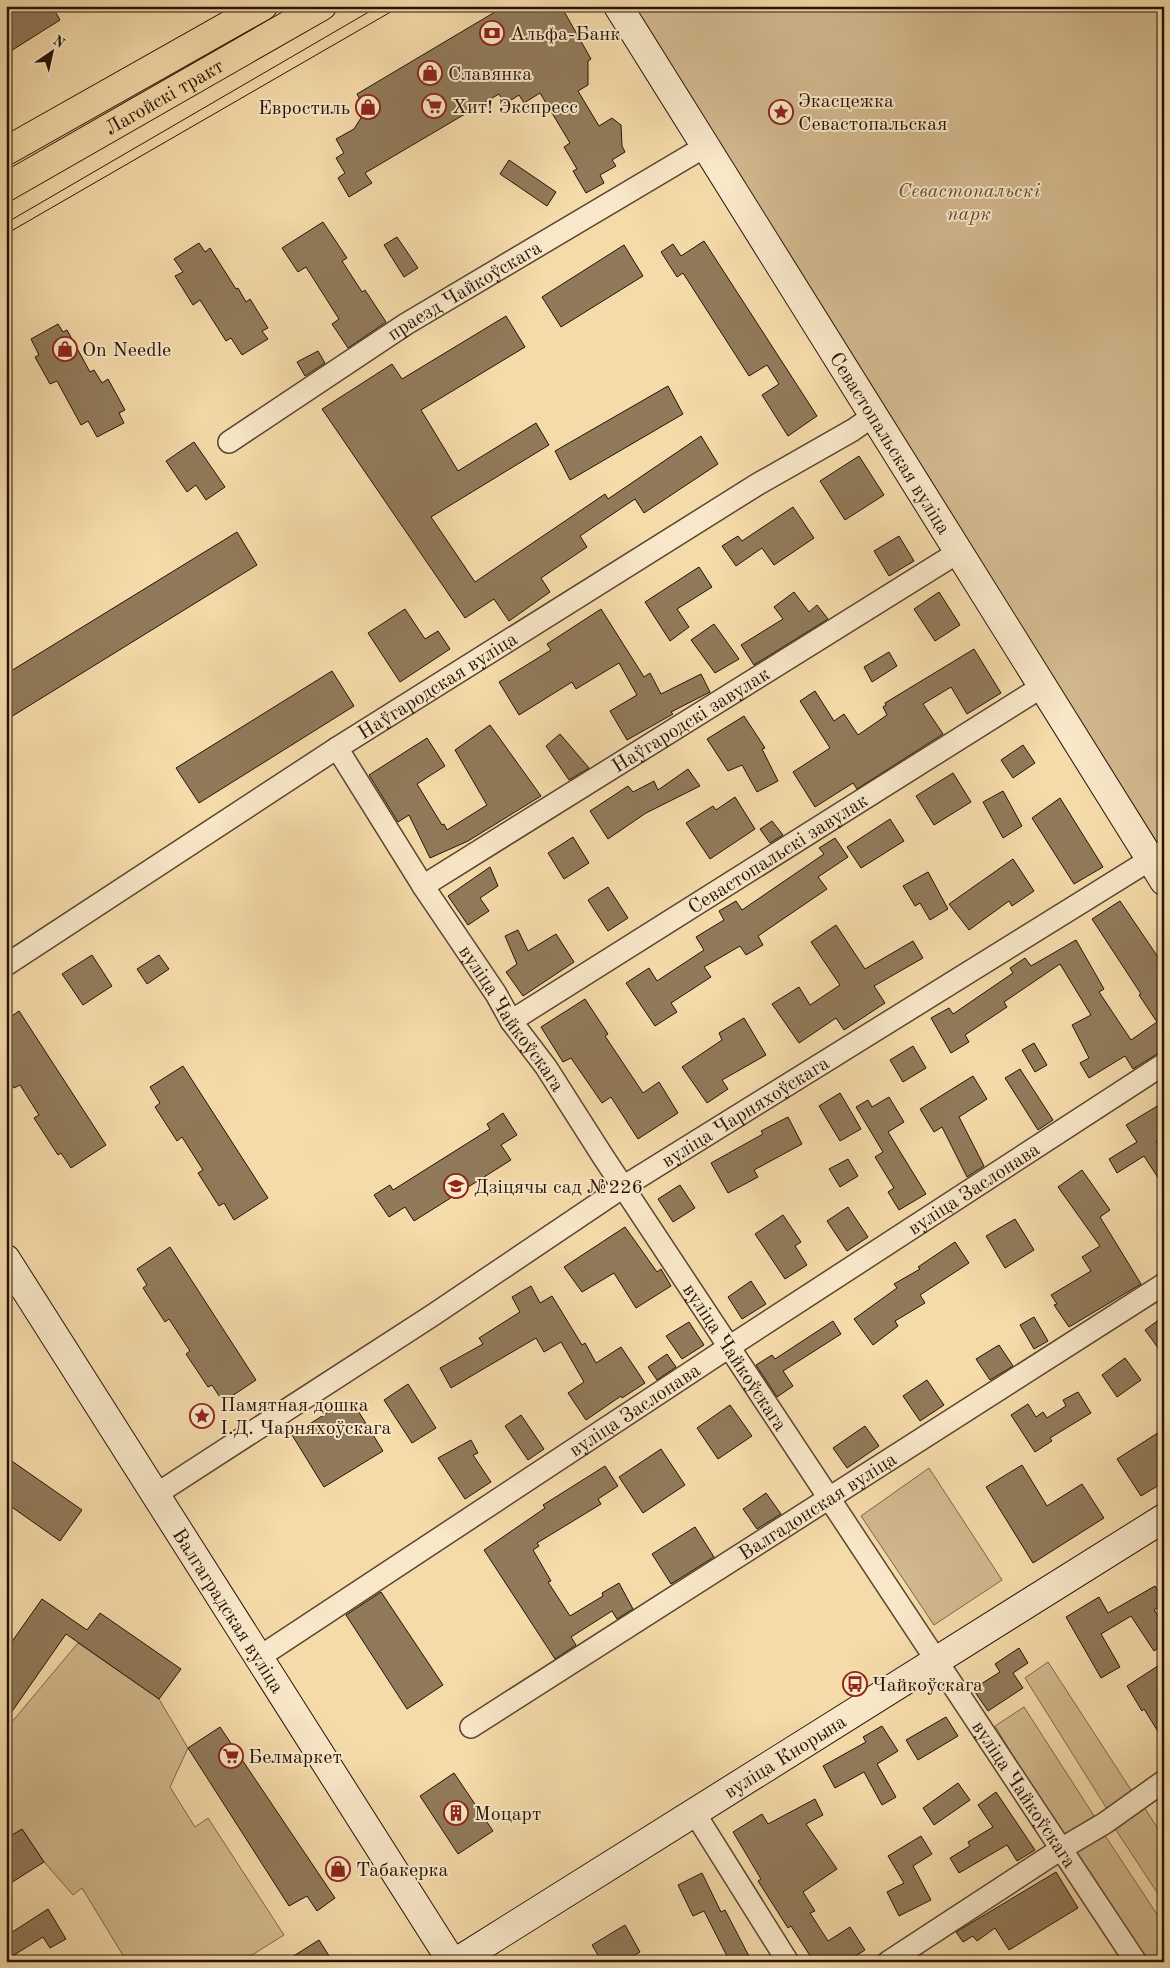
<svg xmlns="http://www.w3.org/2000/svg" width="1170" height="1968" font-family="'Old Standard TT',serif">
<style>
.green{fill:#d2b88e;stroke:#7c6649}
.building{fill:#917a5a;stroke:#251304}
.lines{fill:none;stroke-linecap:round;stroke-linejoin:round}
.street-casing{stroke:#59452e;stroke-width:24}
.secondary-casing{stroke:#251304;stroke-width:30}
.primary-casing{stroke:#251304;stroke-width:30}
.street{stroke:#f8e7c8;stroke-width:21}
.secondary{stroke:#f8e7c8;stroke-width:28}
.primary{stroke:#f5daaa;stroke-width:28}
.tram{stroke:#251304;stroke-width:1}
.labels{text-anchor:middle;stroke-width:4;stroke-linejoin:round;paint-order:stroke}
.poi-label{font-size:20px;fill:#251304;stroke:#f8e7c8;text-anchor:start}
.street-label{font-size:20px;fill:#251304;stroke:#f8e7c8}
.park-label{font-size:20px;font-style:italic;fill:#624d34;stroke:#f8e7c8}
</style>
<rect width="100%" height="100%" fill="#f5daaa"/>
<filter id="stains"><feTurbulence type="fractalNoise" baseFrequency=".004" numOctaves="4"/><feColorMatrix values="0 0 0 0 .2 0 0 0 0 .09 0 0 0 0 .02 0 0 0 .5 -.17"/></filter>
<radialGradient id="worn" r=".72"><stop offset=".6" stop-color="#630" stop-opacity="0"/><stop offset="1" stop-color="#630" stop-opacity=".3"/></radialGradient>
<g class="green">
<polygon points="623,6 1164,6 1164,880"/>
<polygon points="929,1468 1002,1580 934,1625 861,1516"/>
<polygon points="78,1643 159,1699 188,1748 170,1787 195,1827 208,1818 284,1935 241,1962 127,1962 82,1888 73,1895 44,1862 22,1829 6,1839 6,1729"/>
<polygon points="1048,1662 1133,1793 1107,1809 1025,1678"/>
<polygon points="1024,1707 1096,1819 1065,1841 995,1726"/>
<polygon points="1144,1807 1164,1838 1164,1903 1114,1827"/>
<polygon points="1102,1831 1164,1925 1164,1962 1142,1962 1070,1852"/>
</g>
<g class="building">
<polygon points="6,6 52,6 60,20 6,54"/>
<polygon points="505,6 561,6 591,59 588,61 588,85 578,91 599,126 612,118 621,125 622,146 625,152 612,160 616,166 600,175 604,183 586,193 573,171 577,169 564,147 570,143 540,93 524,103 519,95 505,104 499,94 365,173 372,183 349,197 338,178 345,173 336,158 344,153 336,139 354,129 366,110 357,94"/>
<polygon points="509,160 556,192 547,206 500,174"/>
<polygon points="323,222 347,258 342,261 362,292 365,290 386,322 348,348 332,324 339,319 306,267 298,272 282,248"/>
<polygon points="397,237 418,268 404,277 384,245"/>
<polygon points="704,241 817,416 788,436 762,395 779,384 767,365 749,376 683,273 677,277 661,252 673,244 681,256"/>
<polygon points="199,243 205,252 210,248 236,289 238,288 246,302 250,299 268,328 262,331 268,339 242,355 231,338 226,341 200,300 193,305 175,276 183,272 174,259"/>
<polygon points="624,245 643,276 561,327 542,297"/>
<polygon points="506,316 525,347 421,410 458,471 536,423 549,445 431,517 475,582 605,494 608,499 701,436 718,464 644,513 635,499 580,536 587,547 541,578 550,592 509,621 494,599 465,618 322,409 392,364 402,379"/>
<polygon points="58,324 63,332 67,330 90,372 94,370 102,383 108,379 125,410 119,413 124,423 97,437 88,421 81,425 57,381 50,384 35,357 39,355 31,339"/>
<polygon points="318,351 325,363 305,376 297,362"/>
<polygon points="668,386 683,414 570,480 555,451"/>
<polygon points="194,442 225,487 206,500 196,485 187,492 166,461"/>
<polygon points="859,456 884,495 845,520 820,481"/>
<polygon points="793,507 814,538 774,565 762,548 736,566 722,546 738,536 742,541"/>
<polygon points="237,532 257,565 6,720 6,674"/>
<polygon points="899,536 914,561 889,576 874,551"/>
<polygon points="699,567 712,587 677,609 689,627 670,641 645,602"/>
<polygon points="794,592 809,612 817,605 828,619 754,665 741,645 783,619 774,607"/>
<polygon points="939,592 960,625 935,641 914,609"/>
<polygon points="405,609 425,639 438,631 450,649 400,682 368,633"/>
<polygon points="601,609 644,677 650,673 661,694 701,674 710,692 671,712 673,714 627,740 610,711 637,695 619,663 576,689 572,682 519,715 499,682 551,650 547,644"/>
<polygon points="714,624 739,659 715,673 691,640"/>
<polygon points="974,649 1001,693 967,714 951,687 923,704 943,734 857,789 853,783 815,807 793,772 830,748 800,701 815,691 834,721 844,714 858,735 887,715 883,707 886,705 885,703"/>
<polygon points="889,652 897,666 872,682 864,667"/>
<polygon points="332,671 354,706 199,803 176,768"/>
<polygon points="744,716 765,748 762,749 778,781 757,792 742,765 728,771 707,739"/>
<polygon points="490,725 541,796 468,841 430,858 409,815 398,822 369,775 427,738 445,766 417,784 442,825 444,824 447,830 487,805 455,750"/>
<polygon points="560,734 589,768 569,780 546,746"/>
<polygon points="1023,745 1035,763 1013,778 1001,760"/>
<polygon points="688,769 700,786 646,813 608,839 590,811 628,786 633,792 654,781 658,790"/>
<polygon points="953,773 971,802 934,825 916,796"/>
<polygon points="1003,791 1022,826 1003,838 983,802"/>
<polygon points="735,797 755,829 710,859 686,823 713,806 716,810"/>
<polygon points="1060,798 1103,867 1074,884 1032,818"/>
<polygon points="890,819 904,841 861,868 847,847"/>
<polygon points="772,821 783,835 770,843 760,829"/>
<polygon points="573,837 589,863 564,879 548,853"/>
<polygon points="835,838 848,857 818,877 827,889 758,936 763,945 746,955 740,946 704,967 711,977 671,1003 677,1012 655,1026 626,983 649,968 657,981 704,950 696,937 724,920 719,911 736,901 742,910 824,854 819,848"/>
<polygon points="1013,859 1034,891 1012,906 1009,901 969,930 949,904"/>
<polygon points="490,867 498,886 480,898 489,911 468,925 448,896"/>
<polygon points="928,872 948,909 930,920 920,903 915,906 903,886"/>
<polygon points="608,887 628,918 608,931 588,900"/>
<polygon points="1120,901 1164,966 1164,1052 1157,1054 1133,1069 1125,1056 1089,1078 1080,1063 1089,1058 1072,1025 1091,1015 1060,964 1004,1002 1007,1007 965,1035 969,1042 951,1053 931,1018 949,1008 953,1014 1013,973 1010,968 1025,958 1031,966 1076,940 1104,989 1099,992 1131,1040 1157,1022 1139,995 1141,994 1092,919"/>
<polygon points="836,925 865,969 913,941 923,958 874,986 885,1003 844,1030 836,1018 799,1043 772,1004 799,987 810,1005 840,985 811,942"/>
<polygon points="518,930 528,951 556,934 574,962 523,996 506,972 517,964 505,936"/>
<polygon points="92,955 112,986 83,1005 62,974"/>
<polygon points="159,955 169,969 147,984 137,969"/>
<polygon points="585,999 608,1034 605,1036 643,1093 659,1082 678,1113 638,1139 611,1097 602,1103 571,1058 563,1062 541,1027"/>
<polygon points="19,1011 106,1145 71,1168 61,1153 58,1155 34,1118 39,1115 20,1085 14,1088 6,1076 6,1020"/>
<polygon points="744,1018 766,1055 722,1080 728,1089 707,1103 682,1067 722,1040 719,1033"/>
<polygon points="1034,1043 1047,1065 1035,1072 1022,1050"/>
<polygon points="913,1046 926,1068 903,1082 890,1060"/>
<polygon points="183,1066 268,1198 234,1220 224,1203 219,1206 198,1173 203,1170 182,1137 177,1141 155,1107 160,1103 150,1087"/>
<polygon points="1020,1069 1053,1120 1038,1130 1005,1078"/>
<polygon points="973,1076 987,1099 959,1117 984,1166 967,1177 942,1127 934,1132 920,1109"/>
<polygon points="840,1093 861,1129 840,1141 819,1106"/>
<polygon points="889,1097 904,1122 888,1132 926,1194 899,1210 888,1192 894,1188 875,1157 883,1152 856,1107 868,1100 872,1107"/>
<polygon points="1164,1102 1164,1136 1156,1141 1164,1154 1164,1187 1144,1156 1117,1173 1109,1159 1137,1142 1126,1125"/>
<polygon points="503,1113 517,1135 501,1145 511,1160 414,1221 405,1207 389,1217 374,1195 390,1185 393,1190 490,1129 487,1124"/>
<polygon points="788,1117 802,1144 754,1170 758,1177 728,1193 711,1163 763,1134 761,1131"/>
<polygon points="848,1159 858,1176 840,1187 829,1169"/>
<polygon points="1082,1170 1110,1210 1100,1217 1141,1284 1069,1327 1054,1305 1057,1304 1051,1295 1091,1271 1082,1257 1100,1246 1058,1187"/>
<polygon points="680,1185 695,1208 673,1222 658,1199"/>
<polygon points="848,1207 868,1237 847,1251 827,1221"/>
<polygon points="783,1215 801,1242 795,1246 807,1265 785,1279 755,1234"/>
<polygon points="1015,1219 1034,1250 1005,1268 986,1236"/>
<polygon points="625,1227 657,1272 661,1269 671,1286 636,1308 614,1273 582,1292 564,1267"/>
<polygon points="955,1242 969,1263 920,1295 925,1303 895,1321 898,1326 873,1345 854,1319 897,1288 894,1284 920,1269 918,1267"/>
<polygon points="170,1247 256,1380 223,1402 212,1385 208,1387 186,1354 190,1351 169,1319 165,1322 143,1288 147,1285 137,1269"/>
<polygon points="751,1281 766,1304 742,1319 728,1297"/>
<polygon points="531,1286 540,1303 552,1296 582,1345 585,1343 596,1363 621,1347 645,1383 622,1398 621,1396 586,1420 568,1393 584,1382 561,1342 544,1352 536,1338 451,1388 440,1368 483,1344 479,1338 520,1312 512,1297"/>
<polygon points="1164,1316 1164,1356 1145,1330"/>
<polygon points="1034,1317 1048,1341 1034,1349 1020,1325"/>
<polygon points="833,1321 841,1334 783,1371 793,1386 777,1397 756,1365 772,1355 775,1359"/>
<polygon points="689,1322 704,1345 682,1359 666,1336"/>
<polygon points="999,1345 1013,1366 990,1380 976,1359"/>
<polygon points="667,1354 676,1367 657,1380 648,1367"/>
<polygon points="1125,1358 1141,1380 1117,1397 1102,1375"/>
<polygon points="927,1380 944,1405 920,1421 903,1396"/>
<polygon points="408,1384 436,1428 412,1443 384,1400"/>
<polygon points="1078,1392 1091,1413 1050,1438 1052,1441 1035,1452 1011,1415 1028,1404 1036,1417 1043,1412 1047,1418 1066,1406 1063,1400"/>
<polygon points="346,1401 352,1401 383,1451 324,1487 292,1435"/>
<polygon points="730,1405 752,1436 718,1459 697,1428"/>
<polygon points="521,1415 544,1449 528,1460 505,1426"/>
<polygon points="865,1426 879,1446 847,1468 833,1448"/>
<polygon points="1164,1429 1164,1482 1141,1496 1117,1459"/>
<polygon points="471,1440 478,1453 473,1455 491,1482 465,1499 438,1458"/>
<polygon points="661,1449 685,1485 643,1513 619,1477"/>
<polygon points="6,1457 82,1510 60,1541 6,1503"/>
<polygon points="1022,1465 1047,1506 1082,1484 1104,1518 1033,1563 986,1487"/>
<polygon points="605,1466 618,1486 598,1499 601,1504 537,1543 539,1546 533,1550 551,1581 548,1582 570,1616 603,1596 602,1593 619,1583 633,1609 617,1619 612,1611 571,1637 576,1645 555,1659 484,1550 545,1508 543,1505"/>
<polygon points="766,1493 781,1514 757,1529 743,1509"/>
<polygon points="695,1527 714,1557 671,1584 652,1554"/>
<polygon points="1155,1586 1164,1601 1164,1604 1154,1610 1164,1625 1164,1644 1154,1651 1131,1616 1101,1634 1120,1667 1101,1678 1066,1617 1099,1597 1108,1613"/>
<polygon points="381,1592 443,1685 407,1709 346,1615"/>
<polygon points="42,1599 87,1630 100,1613 181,1669 159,1699 66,1634 6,1720 6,1650"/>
<polygon points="1019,1648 1028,1663 1013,1673 1023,1688 988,1711 973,1689 1000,1672 995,1664"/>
<polygon points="1164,1662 1164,1741 1144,1709 1142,1711 1127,1686"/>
<polygon points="946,1717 958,1736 918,1760 906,1740"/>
<polygon points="882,1726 898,1751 877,1764 896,1797 882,1805 864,1772 835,1788 823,1766 866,1742 863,1737"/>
<polygon points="220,1727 335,1898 317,1911 307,1896 289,1906 188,1748"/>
<polygon points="454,1773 493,1831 458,1854 420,1796"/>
<polygon points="958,1783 970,1800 934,1825 923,1808"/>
<polygon points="996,1792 1035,1850 1017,1861 1007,1845 959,1873 950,1858 970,1846 968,1842 993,1827 978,1805"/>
<polygon points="815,1799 823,1815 806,1824 837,1869 803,1892 815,1911 810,1913 828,1941 850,1927 865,1950 846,1962 814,1962 791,1926 788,1928 758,1881 761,1879 733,1832 762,1814 768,1824"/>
<polygon points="22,1829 44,1862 6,1886 6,1839"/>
<polygon points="921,1836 932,1854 913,1866 931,1900 899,1916 887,1892 904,1883 888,1856"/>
<polygon points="1056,1872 1078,1908 1009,1950 995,1928 977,1941 973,1936 963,1942 956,1932"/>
<polygon points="702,1873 721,1912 725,1910 752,1962 730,1962 704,1911 693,1916 678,1885"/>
<polygon points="48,1909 66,1939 50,1948 43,1937 6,1960 6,1936"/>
<polygon points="625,1925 640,1952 623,1962 602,1962 592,1945"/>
<polygon points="319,1940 333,1962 284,1962"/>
</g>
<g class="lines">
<defs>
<g id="street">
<path id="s1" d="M229,442L406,324L706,146"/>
<path id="s2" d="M337,748L423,886L496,994L511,1021L546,1067L602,1155L1136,1962"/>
<path id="s3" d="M423,886L957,553"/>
<path id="s4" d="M6,965L337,748L758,484L853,430L873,416"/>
<path id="s5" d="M511,1021L1043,686"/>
<path id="s6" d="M155,1495L433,1315L623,1187L1164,851"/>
<path id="s7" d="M258,1658L729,1347L1164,1064"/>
<path id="s8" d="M471,1727L1164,1284"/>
<polyline points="694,1812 788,1962"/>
<polyline points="888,1962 1061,1849 1105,1823 1164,1781"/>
</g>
<g id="secondary">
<path id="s9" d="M618,6L1164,881"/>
<path id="s10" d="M6,1259L452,1962"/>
<path id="s11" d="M456,1962L1164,1518"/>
</g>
<g id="primary">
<polyline points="6,151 263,6"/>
<path id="s12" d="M6,187L322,6"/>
</g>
</defs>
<use href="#street" class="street-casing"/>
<use href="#secondary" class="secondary-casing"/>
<use href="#primary" class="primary-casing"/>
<use href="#street" class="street"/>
<use href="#secondary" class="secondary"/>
<use href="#primary" class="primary"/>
<g class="tram">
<polyline points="6,223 379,6"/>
<polyline points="6,234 401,6"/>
</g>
</g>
<defs>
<symbol id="bank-ring" viewBox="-11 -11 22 22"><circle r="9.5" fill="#f8e7c8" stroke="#8f2418" stroke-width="1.5"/><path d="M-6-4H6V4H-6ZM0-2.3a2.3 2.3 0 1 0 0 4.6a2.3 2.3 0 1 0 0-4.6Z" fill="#8f2418"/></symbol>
<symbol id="shop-ring" viewBox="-11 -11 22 22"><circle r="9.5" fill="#f8e7c8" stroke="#8f2418" stroke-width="1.5"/><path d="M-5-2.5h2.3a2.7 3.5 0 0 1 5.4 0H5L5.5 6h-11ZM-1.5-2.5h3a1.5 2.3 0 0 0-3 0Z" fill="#8f2418"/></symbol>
<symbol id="supermarket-ring" viewBox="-11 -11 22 22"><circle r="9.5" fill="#f8e7c8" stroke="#8f2418" stroke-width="1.5"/><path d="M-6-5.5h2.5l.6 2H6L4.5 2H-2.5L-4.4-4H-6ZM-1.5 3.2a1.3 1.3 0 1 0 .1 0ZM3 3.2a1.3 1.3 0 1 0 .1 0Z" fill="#8f2418"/></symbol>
<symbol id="sight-ring" viewBox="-11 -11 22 22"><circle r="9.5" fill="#f8e7c8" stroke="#8f2418" stroke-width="1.5"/><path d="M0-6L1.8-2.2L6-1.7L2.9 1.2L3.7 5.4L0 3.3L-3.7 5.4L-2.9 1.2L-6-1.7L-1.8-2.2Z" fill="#8f2418"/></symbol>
<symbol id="school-ring" viewBox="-11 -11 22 22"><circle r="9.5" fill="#f8e7c8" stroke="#8f2418" stroke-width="1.5"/><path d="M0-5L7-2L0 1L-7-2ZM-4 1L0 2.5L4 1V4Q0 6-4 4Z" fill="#8f2418"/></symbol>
<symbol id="bus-ring" viewBox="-11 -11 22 22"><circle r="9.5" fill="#f8e7c8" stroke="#8f2418" stroke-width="1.5"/><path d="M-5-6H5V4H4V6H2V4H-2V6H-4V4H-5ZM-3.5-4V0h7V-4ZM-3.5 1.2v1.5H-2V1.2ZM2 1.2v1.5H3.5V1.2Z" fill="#8f2418"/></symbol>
<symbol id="building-ring" viewBox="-11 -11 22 22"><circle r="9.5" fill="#f8e7c8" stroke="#8f2418" stroke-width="1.5"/><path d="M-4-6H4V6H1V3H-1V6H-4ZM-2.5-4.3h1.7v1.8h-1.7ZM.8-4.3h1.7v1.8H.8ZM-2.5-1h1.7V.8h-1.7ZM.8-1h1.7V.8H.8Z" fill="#8f2418"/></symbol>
</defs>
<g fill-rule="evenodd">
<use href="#bank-ring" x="478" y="19" width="28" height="28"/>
<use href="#shop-ring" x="416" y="59" width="28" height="28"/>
<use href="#supermarket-ring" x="420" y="92" width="28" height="28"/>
<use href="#shop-ring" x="354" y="93" width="28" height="28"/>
<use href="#sight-ring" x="767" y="98" width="28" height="28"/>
<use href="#shop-ring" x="51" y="335" width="28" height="28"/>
<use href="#school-ring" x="442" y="1172" width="28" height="28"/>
<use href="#sight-ring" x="188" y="1402" width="28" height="28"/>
<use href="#bus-ring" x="841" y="1670" width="28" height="28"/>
<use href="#supermarket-ring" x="217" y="1742" width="28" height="28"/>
<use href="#building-ring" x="442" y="1799" width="28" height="28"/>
<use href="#shop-ring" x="324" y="1855" width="28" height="28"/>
</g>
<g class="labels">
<g class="poi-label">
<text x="510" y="40">Альфа-Банк</text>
<text x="448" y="80">Славянка</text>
<text x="798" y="107">Экасцежка<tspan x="798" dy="23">Севастопальская</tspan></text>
<text x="452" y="113">Хит! Экспресс</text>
<text x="350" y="114" text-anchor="end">Евростиль</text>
<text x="82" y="356">On Needle</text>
<text x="474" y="1193">Дзіцячы сад №226</text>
<text x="220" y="1411">Памятная дошка<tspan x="220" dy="23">І.Д. Чарняхоўскага</tspan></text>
<text x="872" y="1691">Чайкоўскага</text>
<text x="248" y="1763">Белмаркет</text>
<text x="474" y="1820">Моцарт</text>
<text x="356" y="1876">Табакерка</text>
</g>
<g class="street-label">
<text dy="7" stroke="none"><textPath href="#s12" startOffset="182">Лагойскі тракт</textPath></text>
<text dy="7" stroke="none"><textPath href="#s1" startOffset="280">праезд Чайкоўскага</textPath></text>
<text dy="7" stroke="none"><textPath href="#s9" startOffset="515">Севастопальская вуліца</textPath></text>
<text dy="7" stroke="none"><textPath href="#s4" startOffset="514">Наўгародская вуліца</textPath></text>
<text dy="7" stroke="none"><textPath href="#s3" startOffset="315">Наўгародскі завулак</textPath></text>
<text dy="7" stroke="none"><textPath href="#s5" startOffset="315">Севастопальскі завулак</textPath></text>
<text dy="7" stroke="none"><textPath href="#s2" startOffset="322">вуліца Чайкоўскага</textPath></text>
<text dy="7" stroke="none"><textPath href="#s6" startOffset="704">вуліца Чарняхоўскага</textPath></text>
<text dy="7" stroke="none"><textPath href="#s7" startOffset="856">вуліца Заслонава</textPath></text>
<text dy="7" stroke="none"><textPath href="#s2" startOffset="728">вуліца Чайкоўскага</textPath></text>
<text dy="7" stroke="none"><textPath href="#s7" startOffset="451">вуліца Заслонава</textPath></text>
<text dy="7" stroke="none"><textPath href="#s8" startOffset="411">Валгадонская вуліца</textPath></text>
<text dy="7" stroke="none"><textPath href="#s10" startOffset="416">Валгаградская вуліца</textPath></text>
<text dy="7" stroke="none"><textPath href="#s11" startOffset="388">вуліца Кнорына</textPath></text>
<text dy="7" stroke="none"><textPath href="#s2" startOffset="1252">вуліца Чайкоўскага</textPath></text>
</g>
<g class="park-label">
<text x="969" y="197">Севастопальскі<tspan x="969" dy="23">парк</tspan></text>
</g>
</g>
<rect width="1170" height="1968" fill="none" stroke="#f5daaa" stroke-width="25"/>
<rect x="8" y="8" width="1155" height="1953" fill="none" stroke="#251304" stroke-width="2.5"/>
<rect x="12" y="12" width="1145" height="1943" fill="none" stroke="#251304"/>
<g transform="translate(52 52) rotate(34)" stroke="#f8e7c8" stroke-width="4" paint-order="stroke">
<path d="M0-4L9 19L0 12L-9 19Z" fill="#251304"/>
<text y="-8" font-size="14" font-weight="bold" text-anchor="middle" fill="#251304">N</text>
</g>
<rect width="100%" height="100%" filter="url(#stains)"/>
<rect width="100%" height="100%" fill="url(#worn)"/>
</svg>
